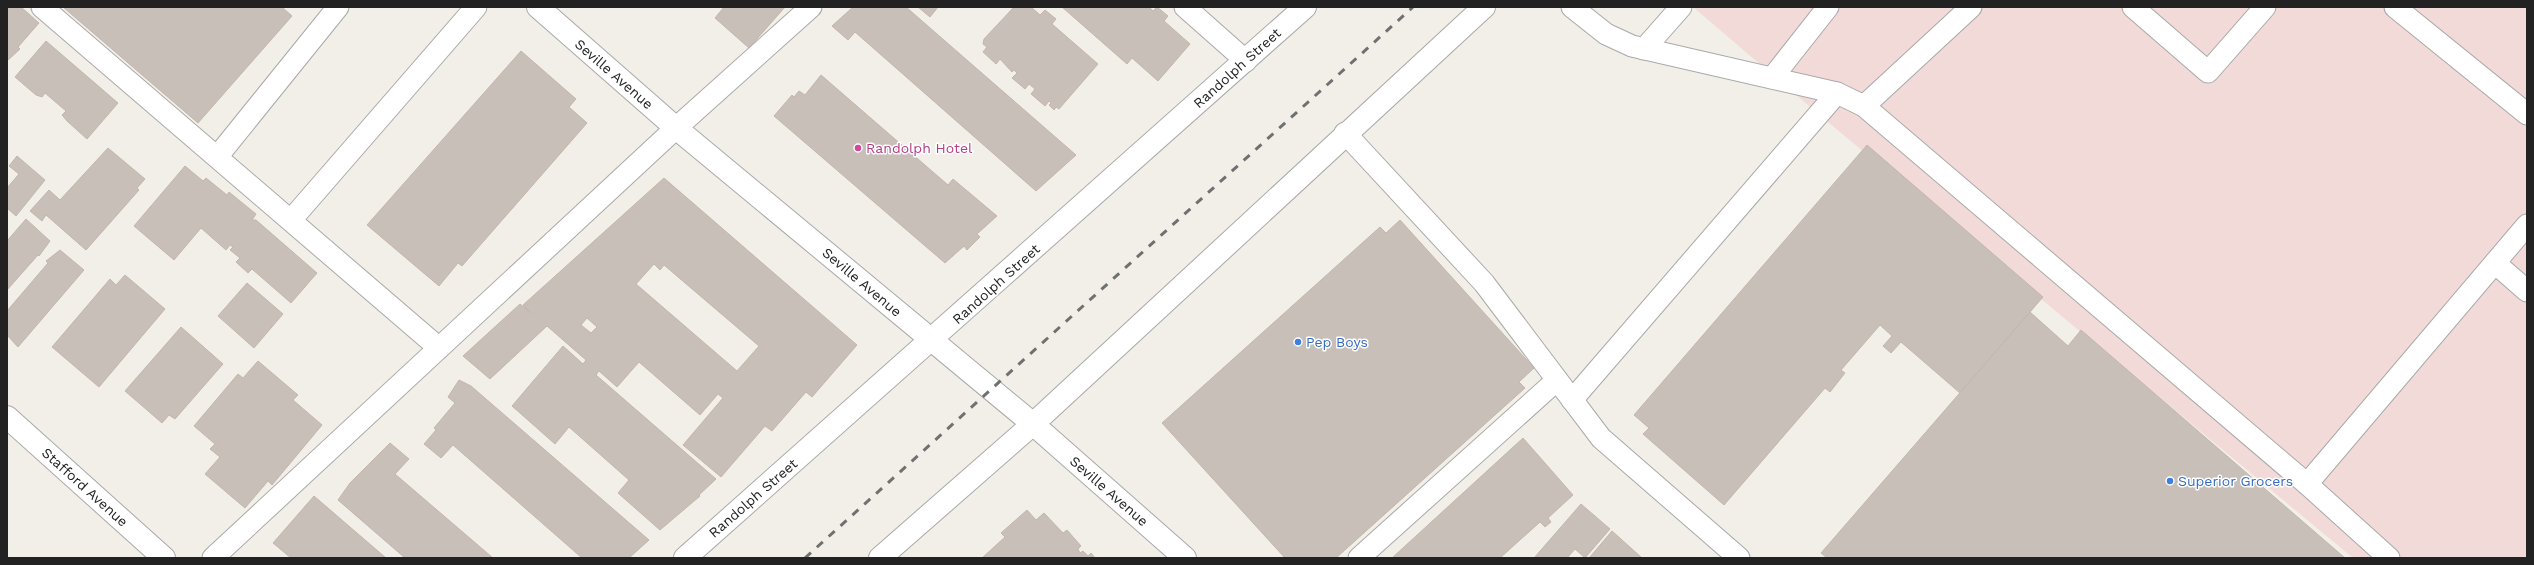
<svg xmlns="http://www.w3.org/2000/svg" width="2534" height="565" font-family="'Work Sans',sans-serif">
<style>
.commercial{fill:#f2dad9}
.building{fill:#c7bfb8;stroke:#c4b6ab;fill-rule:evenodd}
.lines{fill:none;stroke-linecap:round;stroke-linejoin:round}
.service-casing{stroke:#a9a9a9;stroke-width:23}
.minor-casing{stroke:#a9a9a9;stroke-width:24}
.tertiary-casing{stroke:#a9a9a9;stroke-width:24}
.service{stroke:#fff;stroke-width:21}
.minor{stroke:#fff;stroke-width:22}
.tertiary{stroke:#fff;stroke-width:22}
.rail{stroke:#707070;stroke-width:3;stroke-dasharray:8 8;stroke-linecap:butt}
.hotel-dot{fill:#d1479c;stroke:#fff;stroke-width:1.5}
.shop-dot{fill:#3f7fe0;stroke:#fff;stroke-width:1.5}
.labels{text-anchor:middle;stroke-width:3;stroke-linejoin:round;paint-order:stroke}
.street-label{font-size:14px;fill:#222;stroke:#fff}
.hotel-label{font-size:14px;fill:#b23c85;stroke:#fff;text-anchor:start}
.shop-label{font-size:14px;fill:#366cbe;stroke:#fff;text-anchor:start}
</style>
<rect width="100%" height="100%" fill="#f2efe9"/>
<polygon class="commercial" points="1693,7 2527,7 2527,558 2353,558 1835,128"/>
<g class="building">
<polygon points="7,7 21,7 39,23 18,47 20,49 7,61"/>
<polygon points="63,7 284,7 283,8 292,16 198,123"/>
<polygon points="724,7 785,7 749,48 715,18"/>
<polygon points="853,7 906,7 1076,155 1036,191 855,32 848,40 832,26"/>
<polygon points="918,7 938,7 930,17"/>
<polygon points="1014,7 1031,7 1040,15 1045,10 1056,19 1052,24 1098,64 1059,109 1056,107 1054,110 1049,105 1051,103 1049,101 1045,106 1031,94 1035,89 1029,84 1025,89 1012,78 1017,73 1014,70 1012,72 1000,59 996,64 983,52 987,47 983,44 984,39"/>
<polygon points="1062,7 1149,7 1153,11 1157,7 1168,16 1164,21 1190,44 1158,81 1132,58 1127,64"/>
<polygon points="46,41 118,103 87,139 67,121 62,115 66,111 45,93 42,97 36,95 15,77"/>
<polygon points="521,51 576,99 569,107 587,123 462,266 458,263 439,286 367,225"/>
<polygon points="821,75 948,185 953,179 997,216 977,234 980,237 967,250 964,246 945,263 774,116 792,95 794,97 799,91 805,95"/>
<polygon points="1867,145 2043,297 1960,393 1901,342 1891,353 1883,346 1892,336 1880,325 1841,370 1845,373 1830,392 1825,388 1724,505 1643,434 1649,428 1634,415"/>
<polygon points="108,148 145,179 137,188 139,190 86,250 46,215 42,221 30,211 49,190 60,200"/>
<polygon points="17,156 45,180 16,216 7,208 7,188 19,174 9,166"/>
<polygon points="185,166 203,181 206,178 227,195 229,192 256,214 252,220 256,220 317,273 291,303 252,269 248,273 236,262 240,258 230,250 233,247 230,245 226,250 201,228 174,260 134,226"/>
<path d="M664,178L857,345L812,397L806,392L772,431L765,426L721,477L683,445L723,398L718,394L700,415L639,362L617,387L599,371L596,375L716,479L699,495L700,496L660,530L618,493L629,480L569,427L555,444L512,406L563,346L583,364L586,360L547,326L490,379L463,356L520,304L531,313L523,305ZM654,264L660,270L664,265L759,346L737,371L636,284ZM587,318L597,327L591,333L581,325Z"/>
<polygon points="26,219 50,241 39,256 38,255 7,290 7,241"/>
<polygon points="1400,220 1534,368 1519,382 1525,388 1336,558 1285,558 1162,423 1380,227 1386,233"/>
<polygon points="60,250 84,270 18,347 7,335 7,311 48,263 46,261"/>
<polygon points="125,275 165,309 99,387 52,347 110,279 116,285"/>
<polygon points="247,283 283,314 254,348 218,316"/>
<polygon points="2030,312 2068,346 2081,330 2345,558 1827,558 1821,553"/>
<polygon points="181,327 223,364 175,419 169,415 162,423 125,391"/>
<polygon points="258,361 298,395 293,400 322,425 272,485 268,481 245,508 205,474 220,457 210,449 215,444 194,426 238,374 243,378"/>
<polygon points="459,380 471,386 649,540 629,558 582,558 453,445 441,458 424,444 436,430 434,428 455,403 448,397"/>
<polygon points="1523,438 1573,495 1548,518 1551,522 1545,527 1540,522 1500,558 1392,558"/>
<polygon points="390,443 409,459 395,474 493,558 405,558 338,500 350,483"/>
<polygon points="314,496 386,558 291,558 273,543"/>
<polygon points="1581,504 1610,529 1585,558 1575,549 1567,558 1534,558"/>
<polygon points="1027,510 1036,520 1044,513 1063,533 1067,530 1081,546 1078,549 1080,553 1083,551 1088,556 1091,553 1095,558 982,558 1005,537 1001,533"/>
<polygon points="1612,531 1641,557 1640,558 1589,558"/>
</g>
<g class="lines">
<defs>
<g id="service">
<polyline points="42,7 439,348"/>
<polyline points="1185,7 1246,61"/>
<polyline points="1572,7 1606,34 1632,46 1837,93 1864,106 2307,484 2389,558"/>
<polyline points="2133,7 2208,72 2265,7"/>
<polyline points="2395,7 2527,114"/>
<polyline points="1644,49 1681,7"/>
<polyline points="1772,78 1828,7"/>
<polyline points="1864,106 1971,7"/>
<polyline points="1345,133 1484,283 1601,438 1739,558"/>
<polyline points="217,157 338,7"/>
<polyline points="291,220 476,7"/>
<polyline points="2495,263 2527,291"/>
<polyline points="1572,400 1837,93"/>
<polyline points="2307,484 2527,225"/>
<polyline points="213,558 676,128 811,7"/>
<polyline points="1359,558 1557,380"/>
</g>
<polyline id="minor" points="7,417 164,558"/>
<g id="tertiary">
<polyline points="538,7 676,128 1033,424 1185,558"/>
<polyline points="685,558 1305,7"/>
<polyline points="880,558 1033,424 1484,7"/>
</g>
</defs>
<use href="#service" class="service-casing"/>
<use href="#minor" class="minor-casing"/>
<use href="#tertiary" class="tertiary-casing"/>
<use href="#service" class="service"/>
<use href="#minor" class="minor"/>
<use href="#tertiary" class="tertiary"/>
<polyline class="rail" points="805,558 1413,7"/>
</g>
<circle class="hotel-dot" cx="858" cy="148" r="4"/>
<g class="shop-dot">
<circle cx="1298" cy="342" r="4"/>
<circle cx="2170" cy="481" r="4"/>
</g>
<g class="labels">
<g class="street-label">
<text transform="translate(1237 68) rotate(-42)" y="5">Randolph Street</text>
<text transform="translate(614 74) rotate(41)" y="5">Seville Avenue</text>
<text transform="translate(862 282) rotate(40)" y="5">Seville Avenue</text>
<text transform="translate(996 284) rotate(-42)" y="5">Randolph Street</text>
<text transform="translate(85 487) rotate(42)" y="5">Stafford Avenue</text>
<text transform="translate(1109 491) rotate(41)" y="5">Seville Avenue</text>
<text transform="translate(753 498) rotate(-41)" y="5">Randolph Street</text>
</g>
<g class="hotel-label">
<text x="866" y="153">Randolph Hotel</text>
</g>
<g class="shop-label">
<text x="1306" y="347">Pep Boys</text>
<text x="2178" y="486">Superior Grocers</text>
</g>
</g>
<rect width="2534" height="565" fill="none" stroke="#222222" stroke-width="16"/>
</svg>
